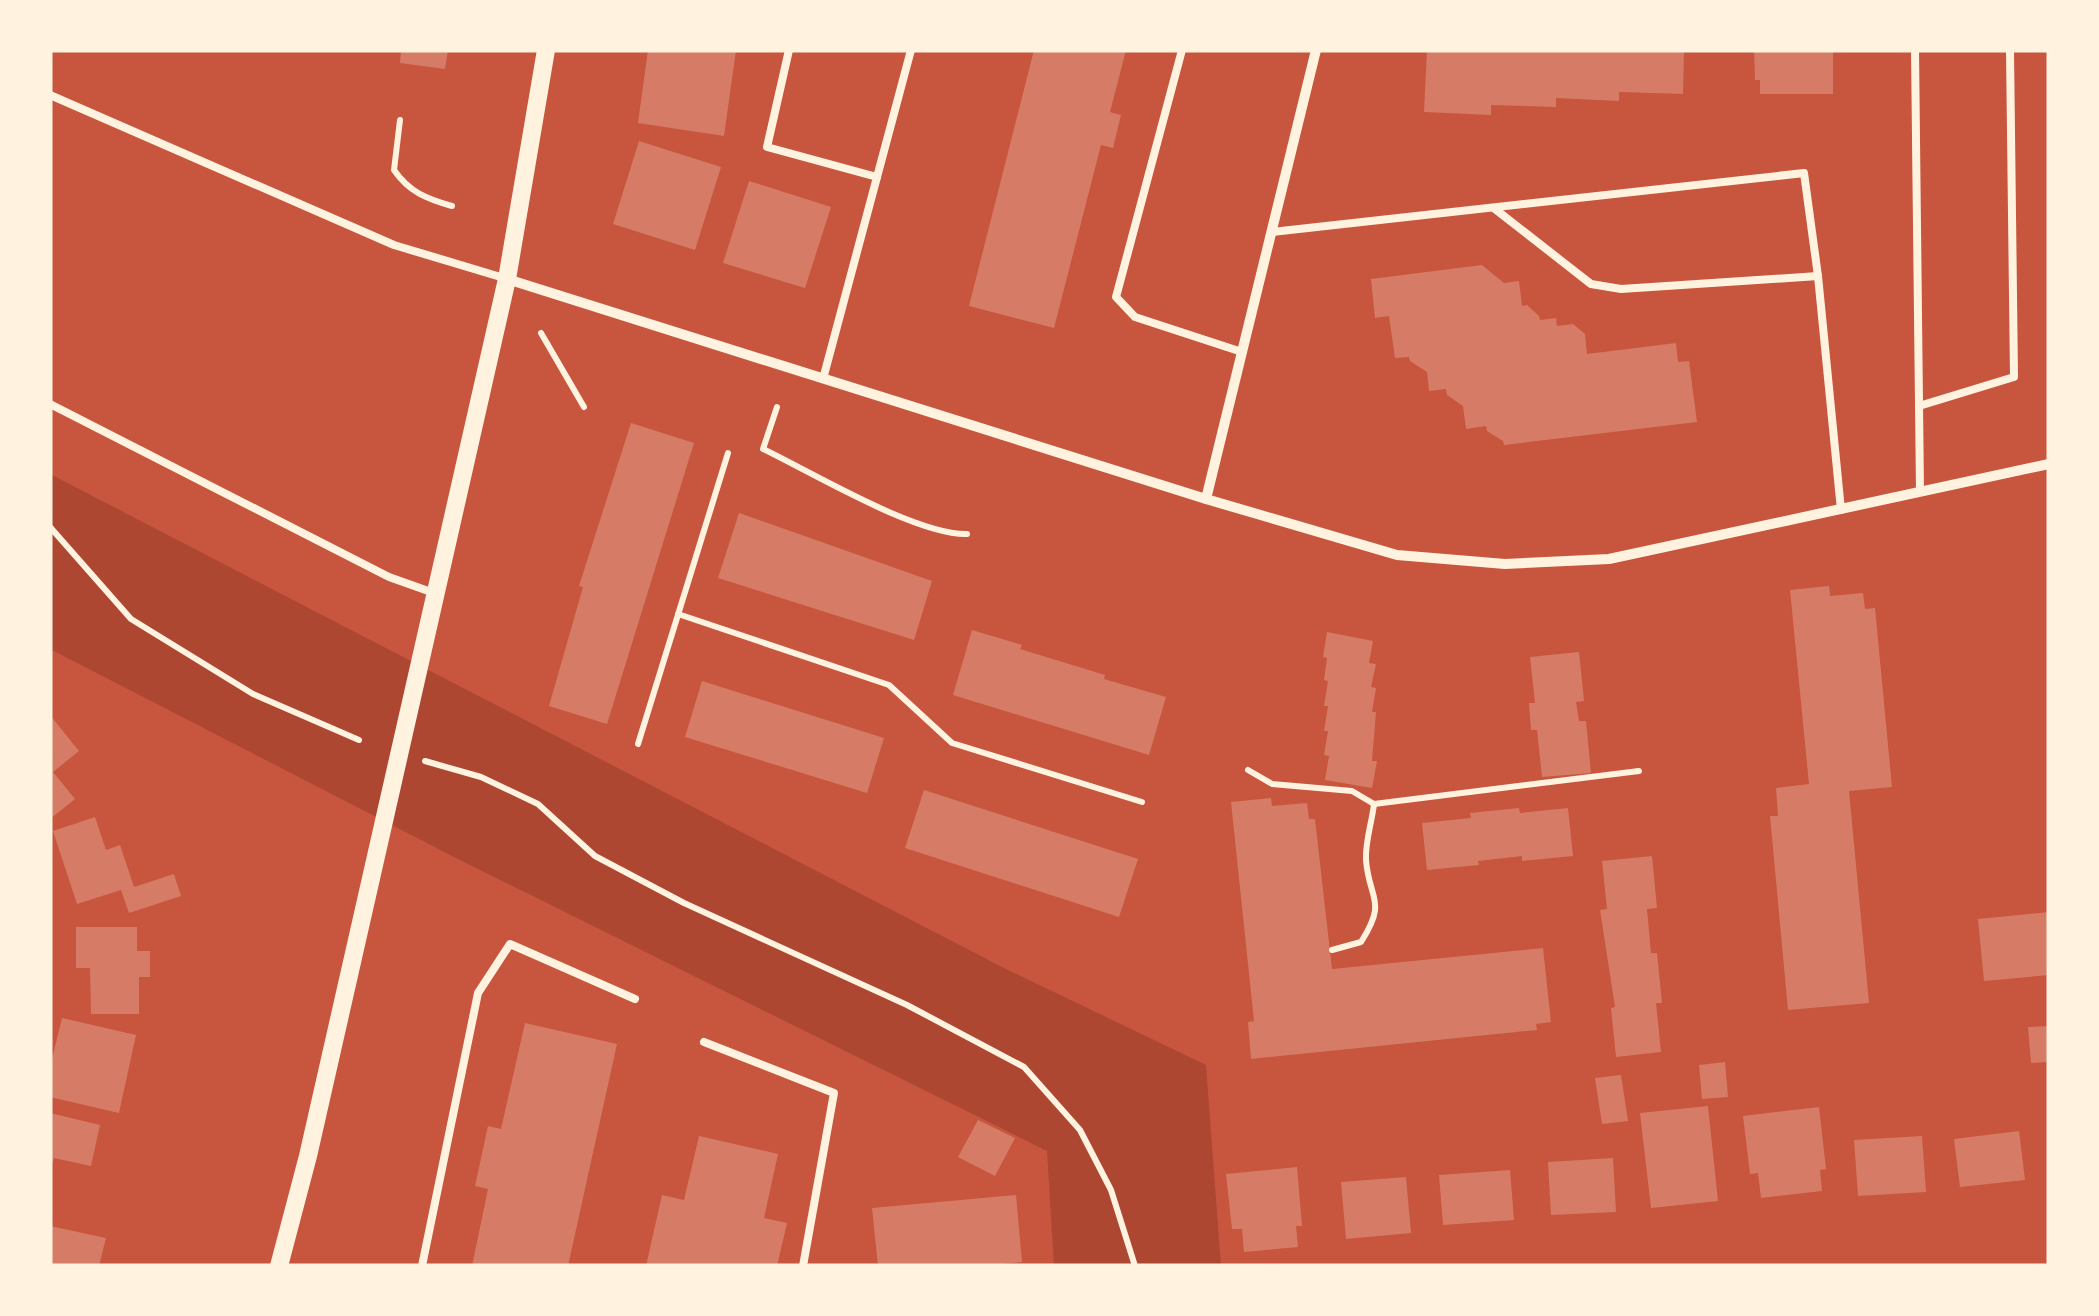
<svg xmlns="http://www.w3.org/2000/svg" width="2099" height="1316" font-family="Signika,sans-serif">
<style>
.green{fill:#ae4732}
.building{fill:#d67c66}
.lines{fill:none;stroke-linecap:round;stroke-linejoin:round}
.path{stroke:#fff3e0;stroke-width:6}
.service{stroke:#fff3e0;stroke-width:8}
.minor{stroke:#fff3e0;stroke-width:10}
.tertiary{stroke:#fff3e0;stroke-width:18}
</style>
<rect width="100%" height="100%" fill="#c8553d"/>
<polygon class="green" points="50,474 1004,968 1206,1065 1221,1266 1054,1266 1047,1151 456,858 50,649"/>
<g class="building">
<polygon points="401,50 448,50 445,69 400,63"/>
<polygon points="648,50 736,50 724,136 638,123"/>
<polygon points="1034,50 1126,50 1110,112 1121,115 1113,148 1101,145 1054,328 969,306"/>
<polygon points="1427,50 1684,50 1683,94 1619,92 1619,101 1556,98 1556,107 1491,105 1491,115 1424,112"/>
<polygon points="1754,50 1833,50 1833,94 1760,94 1760,80 1755,80"/>
<polygon points="639,141 721,167 695,250 613,224"/>
<polygon points="749,181 831,207 805,288 723,263"/>
<polygon points="1482,265 1504,283 1519,281 1522,306 1527,305 1539,316 1540,320 1556,318 1557,326 1573,324 1585,334 1587,354 1676,343 1678,362 1689,361 1697,422 1504,445 1503,441 1487,431 1486,426 1466,429 1463,406 1447,395 1446,389 1429,391 1427,372 1410,361 1409,357 1395,358 1389,316 1375,318 1371,279"/>
<polygon points="631,423 694,443 607,724 549,706 583,587 579,586"/>
<polygon points="739,513 932,581 914,640 718,578"/>
<polygon points="1829,586 1830,596 1863,593 1865,609 1875,608 1892,787 1849,791 1869,1003 1788,1010 1770,816 1778,816 1776,788 1809,784 1790,590"/>
<polygon points="972,630 1022,645 1020,649 1105,675 1104,679 1166,697 1149,755 953,695"/>
<polygon points="1327,632 1373,641 1369,663 1376,664 1371,687 1376,688 1372,712 1376,712 1372,761 1377,761 1372,788 1325,780 1329,756 1324,755 1328,731 1324,731 1328,706 1324,706 1328,681 1324,680 1327,658 1323,657"/>
<polygon points="1579,652 1584,701 1576,702 1579,721 1586,721 1591,773 1542,777 1537,730 1531,730 1529,703 1535,703 1530,657"/>
<polygon points="702,681 884,738 867,793 685,737"/>
<polygon points="50,715 79,751 53,772 75,799 50,819"/>
<polygon points="924,790 1138,859 1119,917 905,848"/>
<polygon points="1271,798 1272,806 1307,803 1309,819 1315,819 1332,969 1543,948 1551,1022 1536,1024 1537,1030 1251,1059 1248,1022 1254,1021 1231,802"/>
<polygon points="1519,808 1520,813 1568,808 1573,856 1522,861 1522,856 1478,861 1479,865 1427,870 1422,823 1471,818 1470,813"/>
<polygon points="95,817 106,850 120,845 134,887 174,874 181,896 129,913 121,890 77,904 53,831"/>
<polygon points="1652,856 1657,908 1647,909 1651,953 1657,953 1662,1003 1656,1003 1661,1052 1616,1057 1611,1008 1615,1007 1600,910 1607,909 1602,861"/>
<polygon points="2049,912 2049,975 1984,981 1978,919"/>
<polygon points="76,927 137,927 137,951 150,951 150,977 139,977 139,1014 91,1014 90,968 76,968"/>
<polygon points="62,1018 136,1035 119,1113 50,1097 50,1067"/>
<polygon points="525,1023 617,1044 568,1266 472,1266 488,1189 475,1186 488,1126 501,1129"/>
<polygon points="2049,1026 2049,1062 2031,1063 2028,1027"/>
<polygon points="1725,1062 1728,1097 1702,1099 1699,1065"/>
<polygon points="1621,1075 1628,1121 1602,1124 1595,1078"/>
<polygon points="1708,1106 1718,1201 1651,1208 1640,1113"/>
<polygon points="1819,1107 1826,1169 1820,1170 1822,1191 1761,1198 1758,1173 1750,1174 1743,1116"/>
<polygon points="50,1113 100,1125 91,1166 54,1158 50,1170"/>
<polygon points="978,1120 1015,1138 995,1176 958,1157"/>
<polygon points="2019,1131 2025,1180 1960,1187 1954,1139"/>
<polygon points="699,1136 778,1154 764,1218 787,1223 777,1266 646,1266 662,1195 684,1200"/>
<polygon points="1922,1136 1926,1192 1858,1196 1854,1140"/>
<polygon points="1613,1158 1616,1212 1551,1215 1548,1162"/>
<polygon points="1297,1167 1302,1226 1296,1226 1298,1247 1244,1252 1242,1229 1232,1229 1226,1174"/>
<polygon points="1510,1170 1514,1220 1443,1225 1439,1175"/>
<polygon points="1406,1177 1411,1233 1346,1239 1341,1182"/>
<polygon points="1016,1195 1022,1262 984,1266 878,1266 872,1208"/>
<polygon points="50,1226 106,1238 99,1266 50,1266"/>
</g>
<g class="lines">
<g class="path">
<path d="M400,120L394,170C409,192 427,199 452,206"/>
<polyline points="541,333 584,407"/>
<path d="M777,407L763,449C813,473 916,535 967,534"/>
<polyline points="50,527 131,619 253,694 359,740"/>
<polyline points="678,614 889,685 952,743 1142,802"/>
<polyline points="638,744 728,453"/>
<polyline points="425,761 481,777 538,804 595,856 684,903 907,1005 1024,1067 1080,1130 1111,1190 1135,1266"/>
<polyline points="1248,770 1272,784 1352,791 1374,804 1639,771"/>
<path d="M1332,950L1361,942C1388,900 1369,900 1366,860C1365,842 1372,822 1374,804"/>
</g>
<g class="service">
<polyline points="789,50 767,147 877,177"/>
<polyline points="1182,50 1116,297 1135,317 1242,352"/>
<polyline points="1915,50 1920,492"/>
<polyline points="50,95 394,245 504,278"/>
<polyline points="1495,209 1591,284 1621,289 1818,276"/>
<polyline points="1272,232 1804,173 1818,276 1841,510"/>
<polyline points="823,379 911,50"/>
<polyline points="50,404 389,577 434,593"/>
<polyline points="1919,406 2014,377 2010,50"/>
<polyline points="704,1042 834,1093 803,1266"/>
<polyline points="422,1266 478,993 510,944 635,999"/>
</g>
<g class="minor">
<polyline points="507,279 1206,499 1397,555 1505,564 1609,559 2049,464"/>
<polyline points="1206,499 1316,50"/>
</g>
<polyline class="tertiary" points="279,1266 308,1156 507,279 546,50"/>
</g>
<rect width="2099" height="1316" fill="none" stroke="#fff3e0" stroke-width="105"/>
</svg>
